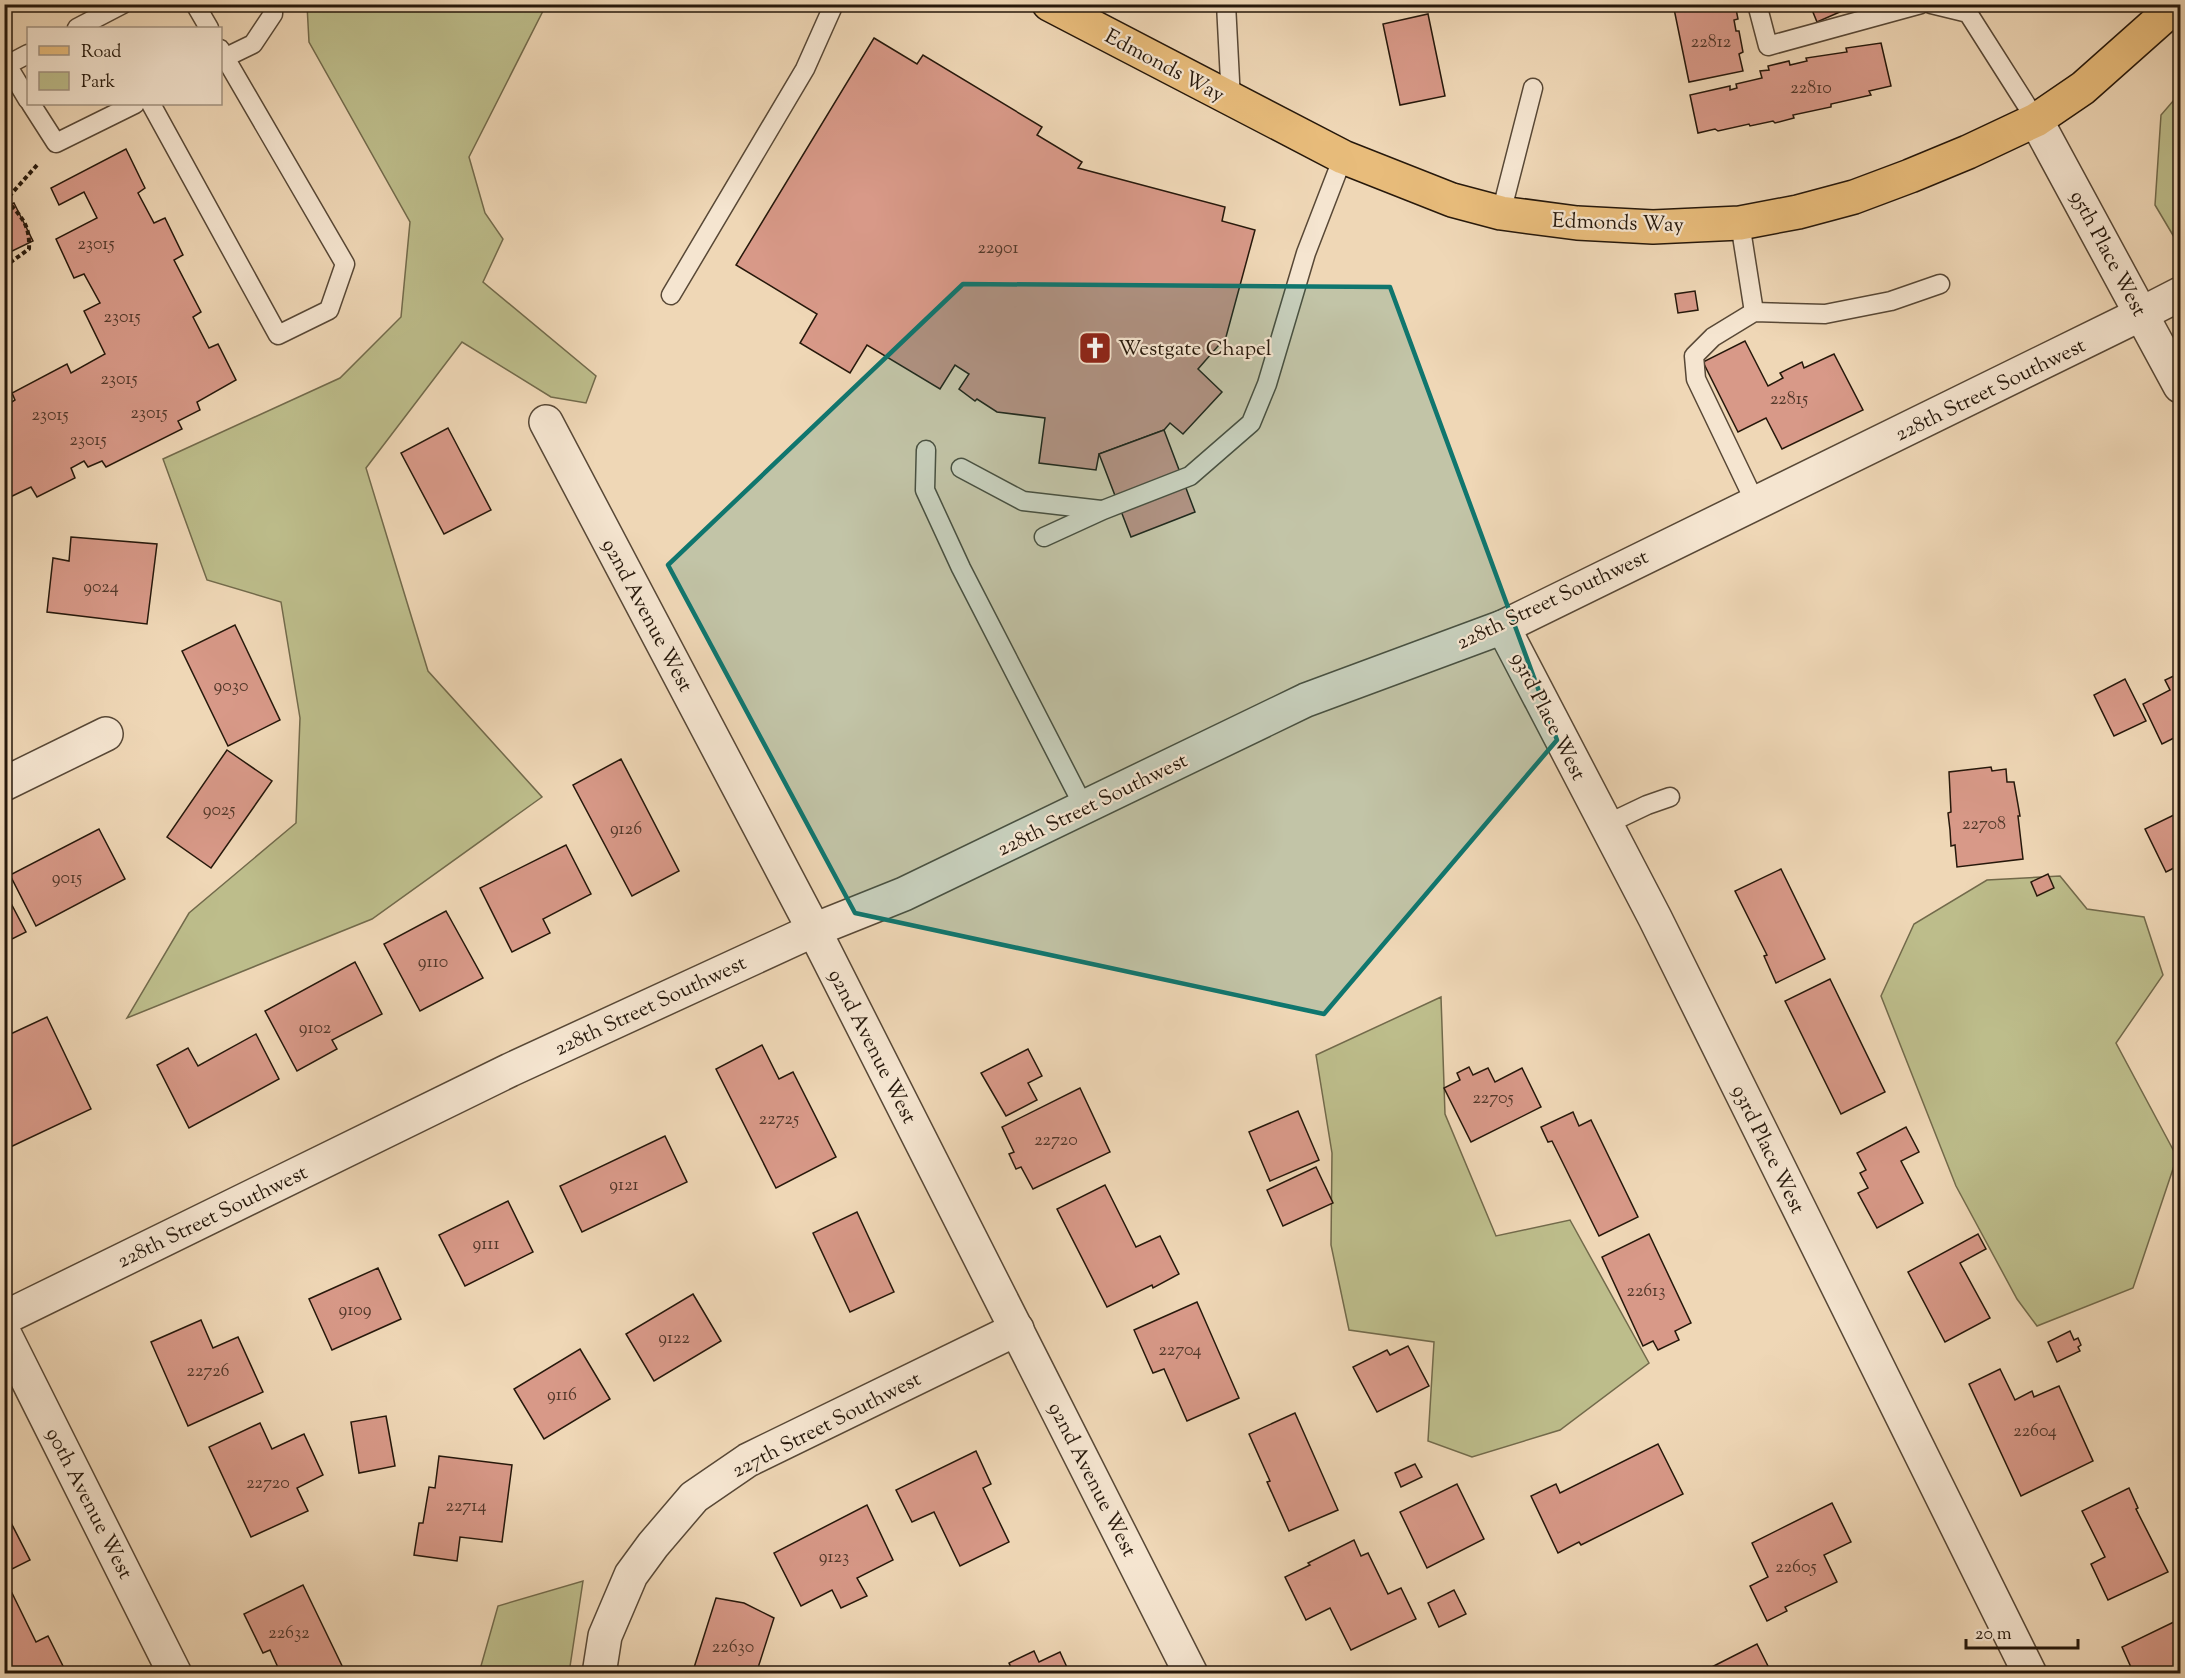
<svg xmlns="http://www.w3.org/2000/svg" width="2185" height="1678" font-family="'Sorts Mill Goudy',serif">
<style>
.green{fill:#bdbd8b;stroke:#726a4b;stroke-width:1.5}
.building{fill:#d89988;stroke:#26180b;stroke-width:1.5}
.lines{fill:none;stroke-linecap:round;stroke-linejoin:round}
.service-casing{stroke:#584836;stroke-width:21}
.minor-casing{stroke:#584836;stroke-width:36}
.tertiary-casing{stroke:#584836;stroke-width:36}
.primary-casing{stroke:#26180b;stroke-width:36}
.path{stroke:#26180b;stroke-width:4;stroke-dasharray:4.5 3;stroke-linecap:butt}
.service{stroke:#f5e5d0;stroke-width:18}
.minor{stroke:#f5e5d0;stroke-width:33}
.tertiary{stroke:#f5e5d0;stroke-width:33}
.primary{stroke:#e8bc7b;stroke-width:33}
.marked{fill:#0f766e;fill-opacity:0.2;stroke:#0f766e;stroke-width:4.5;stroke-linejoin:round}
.labels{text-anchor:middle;stroke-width:4.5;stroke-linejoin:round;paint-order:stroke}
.number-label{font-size:18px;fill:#52382a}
.street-label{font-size:21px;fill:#26180b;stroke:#f5e5d0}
.poi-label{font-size:21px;fill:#26180b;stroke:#f5e5d0;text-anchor:start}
</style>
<rect width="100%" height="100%" fill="#efd7b6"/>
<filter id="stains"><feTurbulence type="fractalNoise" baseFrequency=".00333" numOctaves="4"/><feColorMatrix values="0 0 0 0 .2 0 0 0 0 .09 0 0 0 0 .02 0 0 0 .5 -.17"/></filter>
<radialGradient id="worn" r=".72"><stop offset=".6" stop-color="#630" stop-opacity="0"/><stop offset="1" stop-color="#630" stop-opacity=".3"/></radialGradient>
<g class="green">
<polygon points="307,5 546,5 469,157 485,213 503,239 483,282 596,376 586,403 551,397 462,342 366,468 428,671 542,797 372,919 127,1018 189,913 296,823 300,718 281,602 207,580 163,459 340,378 401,317 410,222 309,42"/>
<polygon points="2180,93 2180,241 2177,242 2155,205 2161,115"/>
<polygon points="2060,876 2087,909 2144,917 2163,975 2116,1043 2177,1157 2133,1288 2037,1326 2017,1299 1956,1186 1881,996 1914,924 1987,880"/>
<polygon points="1441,997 1445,1114 1496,1236 1570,1220 1649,1363 1560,1430 1472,1457 1428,1441 1434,1342 1349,1330 1331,1245 1332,1153 1316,1055"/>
<polygon points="583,1581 569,1673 479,1673 498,1606"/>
</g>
<g class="building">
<polygon points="1673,4 1735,4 1738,19 1734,20 1736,31 1739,31 1743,52 1739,54 1743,71 1689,82"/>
<polygon points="1806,4 1858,4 1817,22 1810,5"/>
<polygon points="1428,14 1445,96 1400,105 1383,24"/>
<polygon points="874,38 917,64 923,55 1042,127 1037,135 1082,162 1078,168 1225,207 1222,221 1255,230 1226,337 1198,369 1222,392 1183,434 1170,423 1164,430 1099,454 1096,470 1039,463 1045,418 997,412 977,399 975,401 959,389 969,374 955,365 940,389 867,345 850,373 800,343 817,314 736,265"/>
<polygon points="1881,43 1891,86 1869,91 1871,95 1831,104 1831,107 1793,115 1794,118 1775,123 1773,121 1750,126 1749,124 1718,131 1715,129 1698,133 1690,95 1730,86 1730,90 1737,88 1736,84 1762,78 1760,71 1769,70 1768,66 1789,61 1790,65 1807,61 1806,58 1847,52 1846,48"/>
<polygon points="126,149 145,188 138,193 154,223 165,218 183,255 174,260 201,312 193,317 209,348 218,344 236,380 197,402 200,410 178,421 182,429 106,467 102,461 88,467 84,461 71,468 75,478 37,497 31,487 4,500 4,407 15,400 12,393 67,364 71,373 105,354 84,311 100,303 84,274 74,278 56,239 97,218 84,192 59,205 51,188"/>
<polygon points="14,203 33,241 4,255 4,207"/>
<polygon points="1695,291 1698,310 1678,313 1675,294"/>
<polygon points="1745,341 1768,386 1783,378 1780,373 1802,362 1804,368 1834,354 1863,410 1782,449 1766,418 1738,432 1703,362"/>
<polygon points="448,428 491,510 444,534 401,453"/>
<polygon points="1164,430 1195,512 1131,537 1099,454"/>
<polygon points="71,537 157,544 147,624 47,612 53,558 69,561"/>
<polygon points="235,625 280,720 228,746 182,651"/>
<polygon points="2180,673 2180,735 2162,744 2143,704 2170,690 2165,680"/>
<polygon points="2125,679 2146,721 2114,736 2094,695"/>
<polygon points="227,750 272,781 211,868 167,837"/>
<polygon points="621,759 679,871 632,896 573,785"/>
<polygon points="1991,767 1992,771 2006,769 2007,782 2014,782 2020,816 2018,816 2023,859 1957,867 1955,845 1951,846 1950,830 1948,813 1951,812 1949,772"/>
<polygon points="2180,812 2180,865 2166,872 2145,829"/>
<polygon points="99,829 125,879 36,926 10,875"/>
<polygon points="566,845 591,894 543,919 550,933 512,952 480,888"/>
<polygon points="1781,869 1825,959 1776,983 1764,956 1767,955 1735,891"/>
<polygon points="2048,874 2054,888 2037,896 2031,882"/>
<polygon points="4,890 26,932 4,943"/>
<polygon points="446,911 483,978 420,1011 384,944"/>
<polygon points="355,962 382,1014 332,1040 337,1049 297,1071 265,1011"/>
<polygon points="1830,979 1885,1092 1841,1114 1785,1001"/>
<polygon points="47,1017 91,1109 4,1150 4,1037"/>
<polygon points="256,1034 279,1079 189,1128 157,1065 188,1048 198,1066"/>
<polygon points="762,1045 779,1079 793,1072 836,1157 776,1188 716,1069"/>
<polygon points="1028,1049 1042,1076 1028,1083 1037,1100 1006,1116 981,1073"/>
<polygon points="1469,1067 1473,1075 1488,1068 1495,1082 1522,1068 1541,1107 1471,1142 1444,1088 1460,1080 1457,1073"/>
<polygon points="1080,1088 1110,1152 1033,1189 1021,1167 1016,1169 1009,1154 1014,1152 1002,1127"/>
<polygon points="1298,1111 1319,1160 1270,1181 1249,1132"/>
<polygon points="1573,1112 1579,1126 1591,1120 1638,1217 1599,1236 1552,1141 1548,1142 1541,1127"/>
<polygon points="1906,1127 1919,1152 1901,1161 1923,1203 1877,1228 1858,1193 1868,1188 1860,1173 1866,1170 1857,1153"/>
<polygon points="665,1136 687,1182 582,1232 560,1186"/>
<polygon points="1316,1167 1333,1203 1283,1226 1267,1190"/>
<polygon points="1105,1185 1136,1247 1160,1236 1179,1274 1153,1288 1152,1285 1107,1307 1057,1209"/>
<polygon points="508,1201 533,1252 465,1286 439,1235"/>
<polygon points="857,1212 894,1292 850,1312 813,1233"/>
<polygon points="1649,1234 1691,1323 1675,1331 1679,1340 1658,1350 1653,1341 1643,1346 1602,1257"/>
<polygon points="1978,1234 1986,1249 1960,1263 1990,1318 1945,1342 1908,1272"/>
<polygon points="378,1268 401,1319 332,1350 309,1299"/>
<polygon points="693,1294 721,1341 654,1381 626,1334"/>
<polygon points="1197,1302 1239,1398 1187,1421 1164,1369 1153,1373 1134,1330"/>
<polygon points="201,1320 213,1348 238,1337 263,1392 188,1426 151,1342"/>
<polygon points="2070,1331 2074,1340 2078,1338 2081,1345 2078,1347 2080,1351 2057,1362 2048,1342"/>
<polygon points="1408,1346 1429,1386 1377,1412 1353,1367 1387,1350 1390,1355"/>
<polygon points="580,1349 610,1399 544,1439 514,1389"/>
<polygon points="2000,1369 2015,1400 2032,1391 2034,1397 2059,1386 2093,1461 2021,1496 1969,1384"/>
<polygon points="1295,1413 1338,1510 1289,1531 1267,1482 1270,1481 1249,1434"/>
<polygon points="386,1416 395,1466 359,1473 351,1422"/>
<polygon points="260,1423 272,1449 304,1434 323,1475 297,1488 308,1511 251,1537 209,1447"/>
<polygon points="1658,1444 1683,1494 1581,1545 1579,1542 1558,1553 1531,1496 1556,1484 1560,1493"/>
<polygon points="976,1451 991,1484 983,1488 1009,1542 960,1566 934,1512 912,1522 896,1490"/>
<polygon points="439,1456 512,1465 502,1542 460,1537 457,1561 414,1555 419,1523 423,1523 429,1487 435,1488"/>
<polygon points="1415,1464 1422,1477 1401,1487 1395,1473"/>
<polygon points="1457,1484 1484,1539 1427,1568 1400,1512"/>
<polygon points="2129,1488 2138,1508 2136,1509 2168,1572 2108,1600 2091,1564 2105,1557 2082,1511"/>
<polygon points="1832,1503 1851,1542 1824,1555 1837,1582 1785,1607 1787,1611 1767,1621 1750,1586 1768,1577 1752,1543"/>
<polygon points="867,1505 893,1560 857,1578 867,1596 841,1608 832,1590 801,1606 774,1553"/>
<polygon points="4,1509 30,1560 4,1573"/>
<polygon points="1354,1540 1361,1556 1368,1553 1388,1594 1401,1588 1416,1619 1351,1650 1330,1608 1306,1620 1285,1577 1310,1565 1308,1563"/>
<polygon points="303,1585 346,1674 281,1674 270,1650 263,1653 244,1614"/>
<polygon points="1454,1590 1466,1614 1439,1627 1428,1603"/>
<polygon points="12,1593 36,1642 48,1636 67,1674 4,1674 4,1597"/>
<polygon points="716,1598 744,1603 774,1618 756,1674 692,1674"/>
<polygon points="2180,1619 2180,1674 2134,1674 2122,1647"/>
<polygon points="1757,1644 1772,1674 1698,1674"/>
<polygon points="1034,1651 1039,1662 1060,1652 1070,1674 1014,1674 1009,1663"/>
</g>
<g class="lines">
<defs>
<g id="service">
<polyline points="195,4 209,28"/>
<polyline points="1226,4 1231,100"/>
<polyline points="1757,4 1768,46 1921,4"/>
<polyline points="1931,4 1968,13 2036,120"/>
<polyline points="77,28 123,4"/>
<polyline points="28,54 7,65 28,100"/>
<polyline points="220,60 253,44 273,14 273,4"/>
<polyline points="31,104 56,143 135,104"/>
<polyline points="151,104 278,335 329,310 345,264 220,49"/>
<polyline points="1501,213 1533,88"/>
<polyline points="1740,223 1754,312"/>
<polyline points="671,295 805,69 834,4"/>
<polyline points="926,450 925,490 961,568 1084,807"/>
<polyline points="961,468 1023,501 1101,510"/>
<polyline points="1755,502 1696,379 1694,356 1713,337 1754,312 1825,314 1891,301 1940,284"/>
<polyline points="1044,537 1103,510 1190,476 1251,423 1267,384 1306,253 1343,157"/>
<polyline points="1605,825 1647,805 1670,797"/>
</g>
<g id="minor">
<polyline points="2141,314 2180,294"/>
<polyline points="546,422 814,930 1191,1674"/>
<polyline points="1503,627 1655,918 2030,1674"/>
<polyline points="4,784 106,734"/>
<polyline points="4,1333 175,1674"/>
<polyline points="599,1674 605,1636 631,1575 653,1545 694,1497 748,1460 1017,1329"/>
</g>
<g id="tertiary">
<polyline points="2036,120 2180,386"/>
<polyline points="4,1318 510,1070 814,930 904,894 1306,700 1503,627 2141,314"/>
</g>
<polyline id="primary" points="1049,4 1343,157 1452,200 1501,213 1577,223 1653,227 1740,223 1798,212 1854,197 1910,176 1968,152 2036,120 2083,88 2164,16 2173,4"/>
</defs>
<use href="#service" class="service-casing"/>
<use href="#minor" class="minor-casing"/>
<use href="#tertiary" class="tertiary-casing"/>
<use href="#primary" class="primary-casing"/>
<g class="path">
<polyline points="4,202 38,164"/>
<path d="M4,267L29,249C30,226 23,218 7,201"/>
</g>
<use href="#service" class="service"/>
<use href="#minor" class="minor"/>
<use href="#tertiary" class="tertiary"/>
<use href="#primary" class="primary"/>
</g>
<path class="marked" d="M963,284L1390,287L1557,740L1324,1014L855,913L668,565Z"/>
<defs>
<symbol id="church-square" viewBox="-11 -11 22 22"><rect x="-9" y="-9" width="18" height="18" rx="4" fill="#8f2418" stroke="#f5e5d0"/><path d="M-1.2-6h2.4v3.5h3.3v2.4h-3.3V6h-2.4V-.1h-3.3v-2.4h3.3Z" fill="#fff"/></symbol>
</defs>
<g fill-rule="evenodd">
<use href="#church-square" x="1076" y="329" width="38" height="38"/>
</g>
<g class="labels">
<g class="number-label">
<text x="1711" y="47">22812</text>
<text x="1811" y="93">22810</text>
<text x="96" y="249">23015</text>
<text x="998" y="253">22901</text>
<text x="122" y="322">23015</text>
<text x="119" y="384">23015</text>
<text x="1789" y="404">22815</text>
<text x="149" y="418">23015</text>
<text x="50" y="420">23015</text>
<text x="88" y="445">23015</text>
<text x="101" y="592">9024</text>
<text x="231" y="691">9030</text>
<text x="219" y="815">9025</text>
<text x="1984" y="829">22708</text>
<text x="626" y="834">9126</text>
<text x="67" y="883">9015</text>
<text x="433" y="967">9110</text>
<text x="315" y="1033">9102</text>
<text x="1493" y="1103">22705</text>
<text x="779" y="1124">22725</text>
<text x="1056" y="1145">22720</text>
<text x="624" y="1190">9121</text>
<text x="486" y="1249">9111</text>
<text x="1646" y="1296">22613</text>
<text x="355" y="1315">9109</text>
<text x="674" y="1343">9122</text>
<text x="1180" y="1355">22704</text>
<text x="208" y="1376">22726</text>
<text x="562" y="1400">9116</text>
<text x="2035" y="1436">22604</text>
<text x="268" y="1488">22720</text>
<text x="466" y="1511">22714</text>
<text x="834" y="1562">9123</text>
<text x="1796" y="1572">22605</text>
<text x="289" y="1638">22632</text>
<text x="733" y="1652">22630</text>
</g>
<g class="street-label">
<text transform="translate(1165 65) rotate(28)" y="7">Edmonds Way</text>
<text transform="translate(1618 222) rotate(2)" y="7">Edmonds Way</text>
<text transform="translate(2109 253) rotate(62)" y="7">95th Place West</text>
<text transform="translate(1990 389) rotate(-26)" y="7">228th Street Southwest</text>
<text transform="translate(1552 599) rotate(-25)" y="7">228th Street Southwest</text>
<text transform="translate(648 615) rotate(62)" y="7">92nd Avenue West</text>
<text transform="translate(1549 716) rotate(63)" y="7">93rd Place West</text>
<text transform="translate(1092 804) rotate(-26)" y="7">228th Street Southwest</text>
<text transform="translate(650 1005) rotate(-25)" y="7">228th Street Southwest</text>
<text transform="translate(873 1046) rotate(63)" y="7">92nd Avenue West</text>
<text transform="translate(1769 1149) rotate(64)" y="7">93rd Place West</text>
<text transform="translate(212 1216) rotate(-26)" y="7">228th Street Southwest</text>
<text transform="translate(826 1424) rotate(-27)" y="7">227th Street Southwest</text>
<text transform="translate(1093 1479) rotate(63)" y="7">92nd Avenue West</text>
<text transform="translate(90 1503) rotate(63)" y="7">90th Avenue West</text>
</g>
<g class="poi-label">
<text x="1118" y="355">Westgate Chapel</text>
</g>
</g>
<rect width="2185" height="1678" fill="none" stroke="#efd7b6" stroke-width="24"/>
<rect x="6" y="6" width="2173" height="1666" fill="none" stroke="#26180b" stroke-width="3"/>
<rect x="12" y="12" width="2161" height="1654" fill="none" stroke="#26180b" stroke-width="1.5"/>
<rect x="27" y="27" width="195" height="78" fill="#f5e5d0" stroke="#a29381" stroke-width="1.5"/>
<rect x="39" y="46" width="30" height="9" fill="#e8bc7b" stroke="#a29381" stroke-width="1.5"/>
<text x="81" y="57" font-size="18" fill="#26180b">Road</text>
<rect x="39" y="72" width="30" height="18" fill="#bdbd8b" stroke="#a29381" stroke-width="1.5"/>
<text x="81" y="87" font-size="18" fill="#26180b">Park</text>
<path d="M1966 1639v9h112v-9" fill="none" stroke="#26180b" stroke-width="3"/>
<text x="1975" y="1639" font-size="18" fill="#26180b" stroke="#f5e5d0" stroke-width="4.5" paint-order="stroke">20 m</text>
<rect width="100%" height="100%" filter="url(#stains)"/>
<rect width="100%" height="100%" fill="url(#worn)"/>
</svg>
